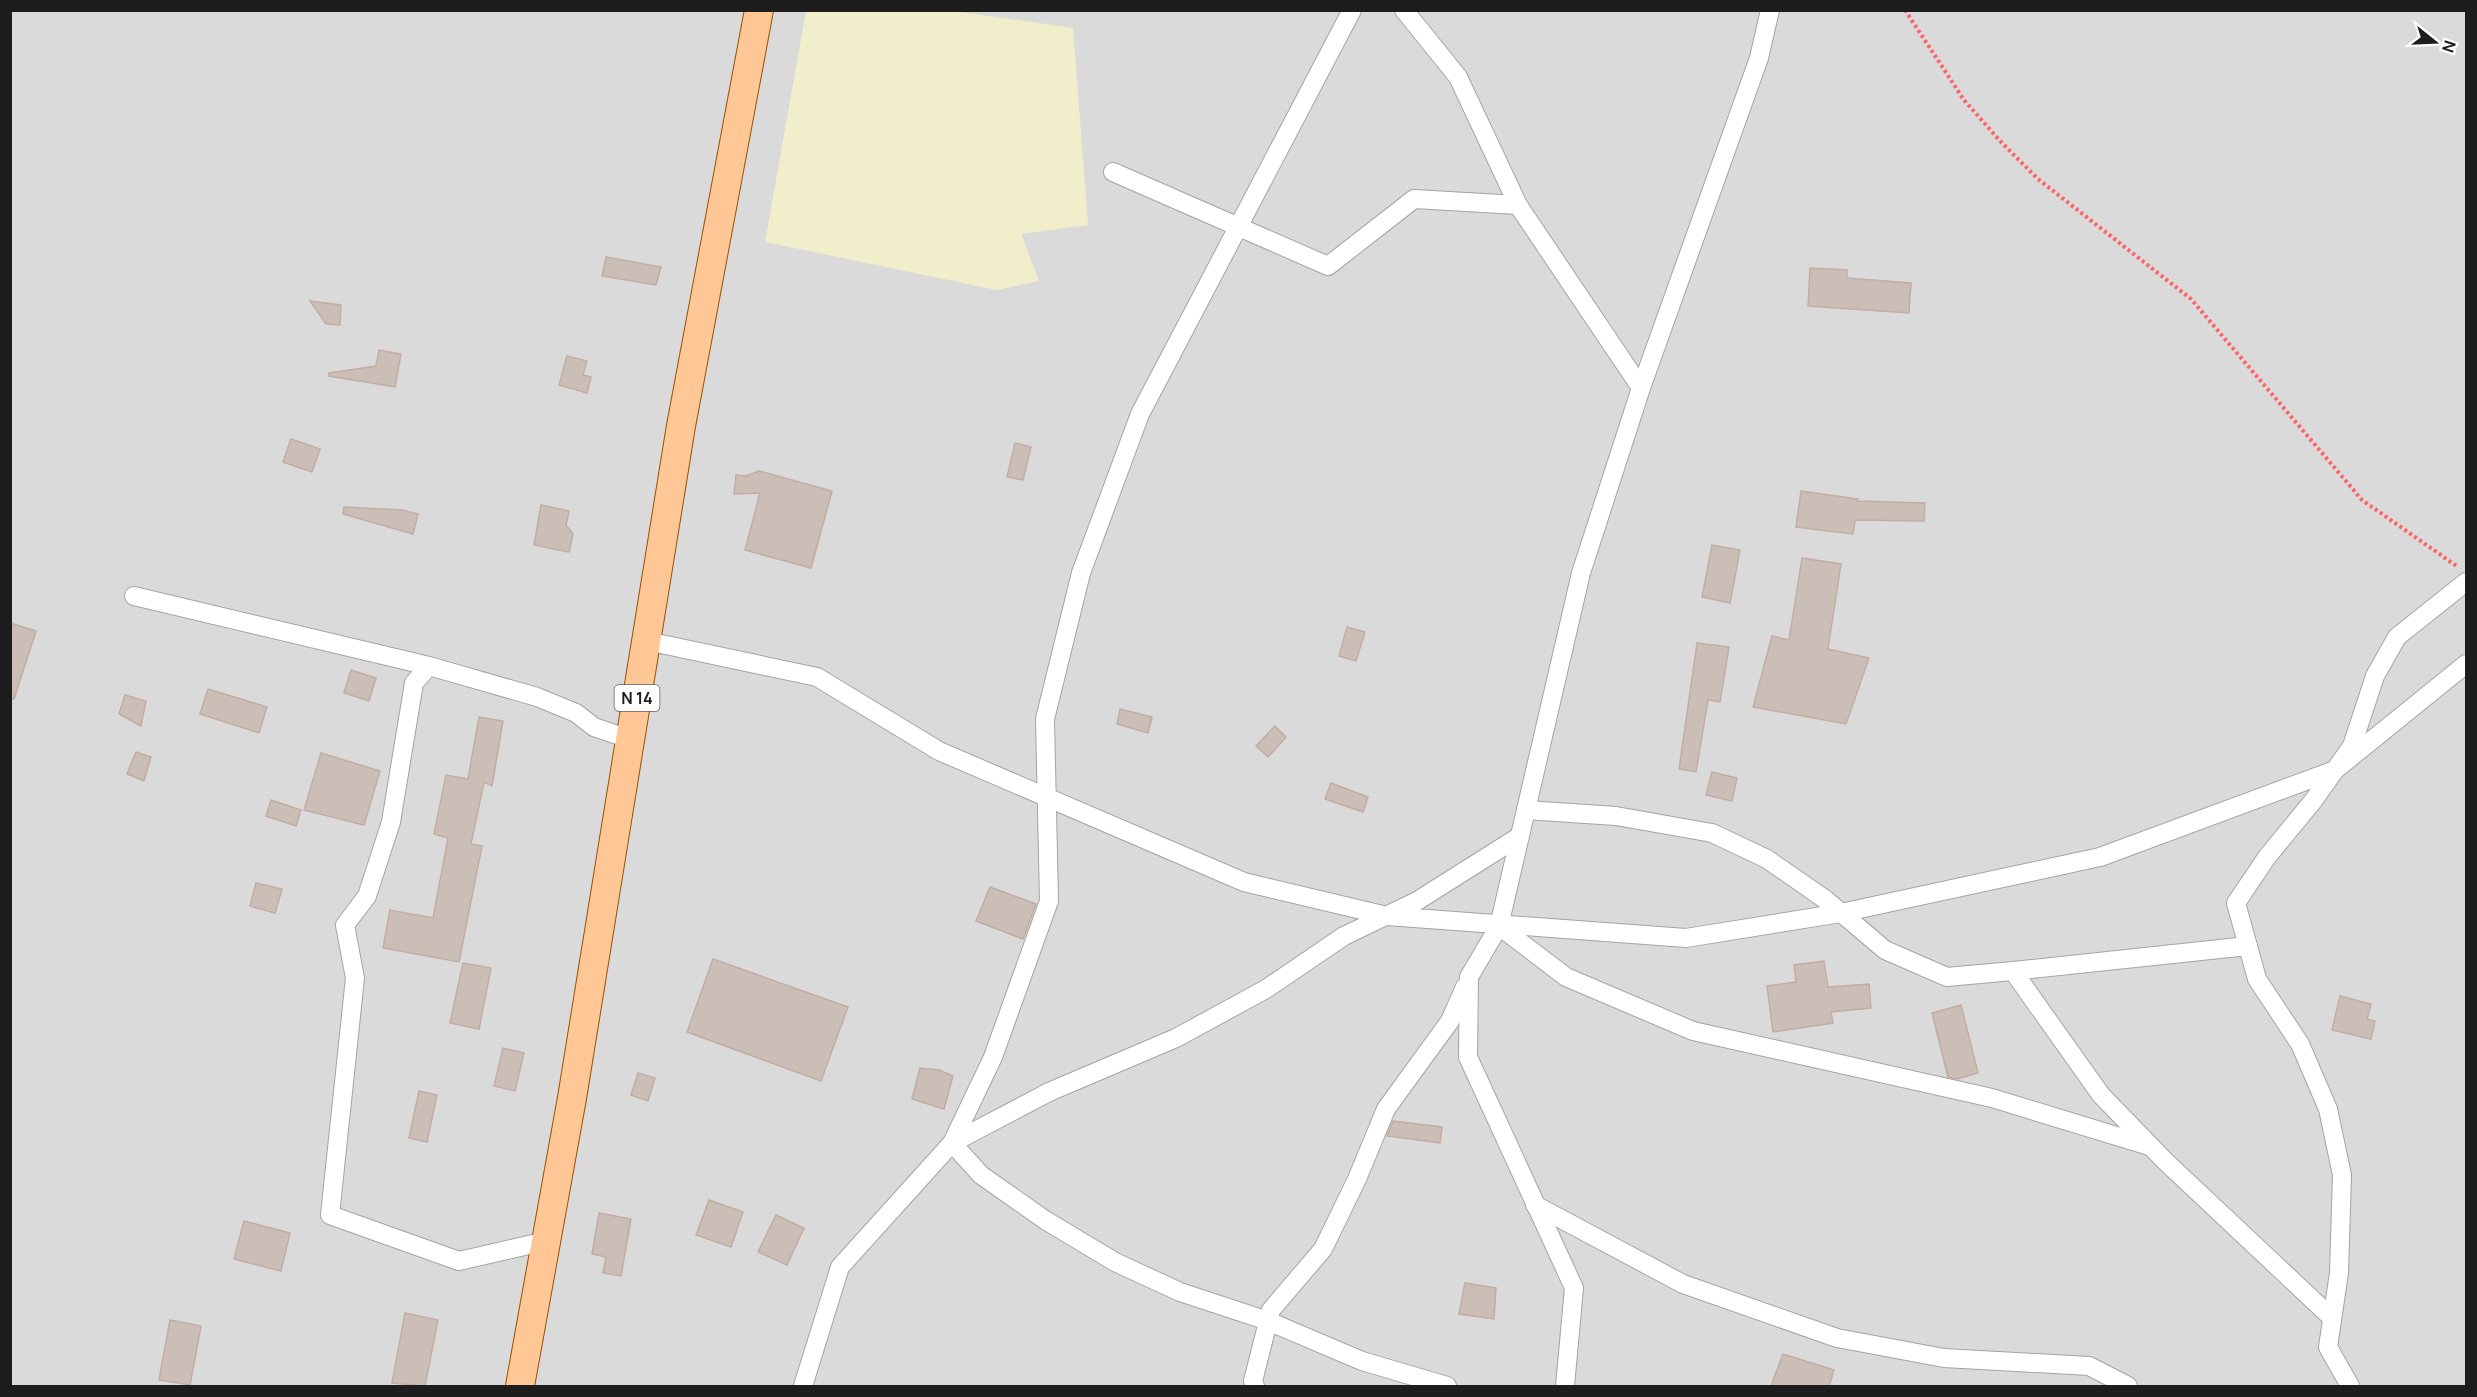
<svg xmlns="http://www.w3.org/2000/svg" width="2477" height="1397" font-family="Manrope,sans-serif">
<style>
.residential{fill:#dbdada}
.farmland{fill:#f0eecb}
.building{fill:#cbbeb7;stroke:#c2ada3;stroke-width:1.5}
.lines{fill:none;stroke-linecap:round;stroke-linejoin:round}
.minor-casing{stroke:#a4a4a4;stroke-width:20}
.primary-casing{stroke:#955200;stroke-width:30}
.path{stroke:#ff6265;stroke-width:4;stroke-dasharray:3 3;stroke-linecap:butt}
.minor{stroke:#fff;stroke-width:18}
.primary{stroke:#ffc696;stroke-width:28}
.labels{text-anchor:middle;stroke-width:5;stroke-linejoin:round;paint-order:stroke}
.shield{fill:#fff;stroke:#616161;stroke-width:1.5}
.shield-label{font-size:16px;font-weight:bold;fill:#1d1d1d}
</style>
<rect width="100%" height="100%" fill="#efe9e1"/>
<rect class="residential" x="11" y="11" width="2455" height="1375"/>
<polygon class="farmland" points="954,11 1073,28 1088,225 1021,234 1039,281 997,290 765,242 806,11"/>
<g class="building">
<polygon points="606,257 661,267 656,285 602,276"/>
<polygon points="1810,268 1847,270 1847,278 1911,283 1909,313 1808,306"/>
<polygon points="310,301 341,305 340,325 326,324"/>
<polygon points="379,350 401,354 395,387 329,376 329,373 376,366"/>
<polygon points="567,356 587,361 583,375 591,377 587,393 559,385"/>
<polygon points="291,439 320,449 312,472 283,462"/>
<polygon points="1015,443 1031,447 1023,480 1007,477"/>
<polygon points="759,471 832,491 811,568 745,550 760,493 734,494 736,475 746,476"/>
<polygon points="1801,491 1858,499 1857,501 1925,503 1924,521 1855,520 1853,534 1796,527"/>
<polygon points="541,505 569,511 566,525 573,534 569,552 534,545"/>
<polygon points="344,507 402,510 418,514 413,534 343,514"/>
<polygon points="1712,545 1740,550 1730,603 1702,597"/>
<polygon points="1802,558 1841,564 1828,649 1869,658 1846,724 1753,707 1772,636 1789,640"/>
<polygon points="10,623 36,631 14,699 10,698"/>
<polygon points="1347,627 1365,632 1356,661 1339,656"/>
<polygon points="1697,643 1729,647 1720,702 1708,700 1696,772 1679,769"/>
<polygon points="351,670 376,678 369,701 344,693"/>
<polygon points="208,689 267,707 259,733 200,714"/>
<polygon points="125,695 146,701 141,726 119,714"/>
<polygon points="1120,709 1152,717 1148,733 1117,724"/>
<polygon points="479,717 503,721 492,786 484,782 471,844 482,846 459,962 383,948 390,910 433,918 448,838 434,834 446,775 468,779"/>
<polygon points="1275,726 1286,737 1268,757 1256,746"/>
<polygon points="136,752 151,757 144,781 127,774"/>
<polygon points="321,753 380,771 364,825 304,810"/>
<polygon points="1712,772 1737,778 1732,801 1706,795"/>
<polygon points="1331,783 1368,797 1363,812 1325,799"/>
<polygon points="271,800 301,810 296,826 266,816"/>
<polygon points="256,883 282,889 275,913 250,906"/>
<polygon points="990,887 1036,904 1023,939 976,921"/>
<polygon points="713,959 848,1007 821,1081 687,1032"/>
<polygon points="1824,961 1828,987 1869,984 1871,1008 1831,1012 1833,1023 1773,1032 1767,986 1796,982 1794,965"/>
<polygon points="463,963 491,968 479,1029 450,1023"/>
<polygon points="2340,996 2371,1004 2367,1019 2375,1021 2371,1039 2332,1030"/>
<polygon points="1961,1005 1978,1073 1957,1079 1948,1077 1932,1013"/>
<polygon points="503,1048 524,1053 515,1091 494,1086"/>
<polygon points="920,1068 939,1070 953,1076 944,1109 912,1099"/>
<polygon points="638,1073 655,1078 648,1101 631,1095"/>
<polygon points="419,1091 437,1095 427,1142 409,1138"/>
<polygon points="1393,1121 1442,1127 1440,1143 1387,1136"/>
<polygon points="709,1200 743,1212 731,1247 696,1235"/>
<polygon points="599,1213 631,1219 621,1276 603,1273 606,1257 592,1254"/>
<polygon points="776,1215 804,1228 787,1265 758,1252"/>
<polygon points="244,1221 290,1233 281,1271 234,1259"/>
<polygon points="1465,1283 1496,1288 1494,1319 1459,1314"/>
<polygon points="405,1313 438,1320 425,1386 392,1383"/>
<polygon points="170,1320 201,1326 190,1385 159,1380"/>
<polygon points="1783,1354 1834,1370 1829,1386 1771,1386"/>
</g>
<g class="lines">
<defs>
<g id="minor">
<polyline points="1404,10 1458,77 1518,205 1641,388"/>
<polyline points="1113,172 1328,266 1414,199 1518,205"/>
<polyline points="134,596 429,666"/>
<polyline points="647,641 817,677 939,751 1244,882 1387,916 1686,938 1841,913 2100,857 2335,770 2466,664"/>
<polyline points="1526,810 1616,816 1712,833 1767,859 1826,900 1885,950 1947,977 2013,971 2101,1095 2165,1161 2332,1318"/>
<polyline points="1499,926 1566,977 1693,1031 1992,1098 2149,1146"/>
<polyline points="2013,971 2248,946"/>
<polyline points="1535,1205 1683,1284 1837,1338 1944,1358 2089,1366 2128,1386"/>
<polyline points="546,1241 459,1261 330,1215 355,978 345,925 367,896 391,822 414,683 429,666 537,697 576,713 594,727 629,739"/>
<polyline points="803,1386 840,1267 952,1143 993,1057 1049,901 1045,719 1081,573 1140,414 1352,10"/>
<polyline points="1255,1386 1253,1381 1271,1310 1323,1249 1357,1179 1386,1109 1450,1021 1465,987"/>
<polyline points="1447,1386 1362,1361 1268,1321 1180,1292 1115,1262 1045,1220 981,1175 952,1143 1049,1092 1176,1038 1266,989 1344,936 1417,901 1520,836"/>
<polyline points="1565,1386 1574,1288 1468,1057 1469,977 1499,926 1581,573 1641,388 1759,58 1770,10"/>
<polyline points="2350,1386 2328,1347 2339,1273 2342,1175 2328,1109 2300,1044 2257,979 2236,903 2267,857 2313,801 2352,746 2375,676 2397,637 2466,582"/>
</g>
<polyline id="primary" points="520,1386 572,1098 681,426 759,10"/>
</defs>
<use href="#minor" class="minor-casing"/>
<use href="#primary" class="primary-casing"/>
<polyline class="path" points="1905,10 1964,100 2001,142 2038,179 2191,299 2362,500 2458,567"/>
<use href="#minor" class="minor"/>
<use href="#primary" class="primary"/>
</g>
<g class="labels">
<rect class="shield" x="614.5" y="685" width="45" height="26" rx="4.5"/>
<g class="shield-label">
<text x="637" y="704">N 14</text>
</g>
</g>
<rect width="2477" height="1397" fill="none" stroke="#1d1d1d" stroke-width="24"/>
<g transform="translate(2435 42) rotate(108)" stroke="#ffffff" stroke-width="4.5" paint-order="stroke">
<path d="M0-4.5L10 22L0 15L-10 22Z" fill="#1d1d1d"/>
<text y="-9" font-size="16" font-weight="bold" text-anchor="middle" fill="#1d1d1d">N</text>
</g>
</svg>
